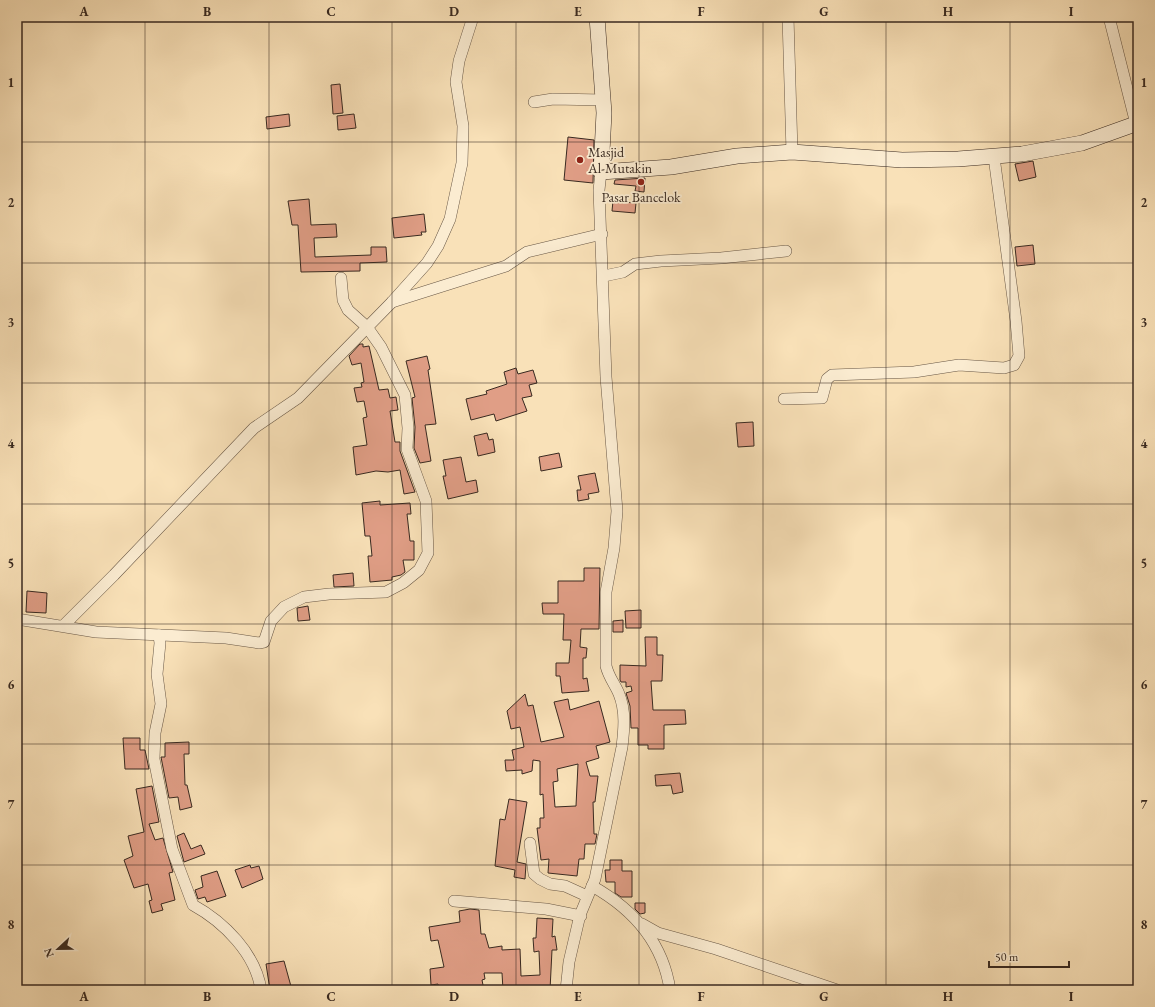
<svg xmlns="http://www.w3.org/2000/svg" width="1155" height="1007" font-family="'EB Garamond',serif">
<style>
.building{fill:#e09e86;stroke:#382920;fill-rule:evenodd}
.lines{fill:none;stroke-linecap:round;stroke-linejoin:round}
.street-casing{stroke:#685746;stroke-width:12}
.secondary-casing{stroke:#382920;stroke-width:16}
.street{stroke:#fbecd1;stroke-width:11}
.secondary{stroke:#fbecd1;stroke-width:15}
.grid{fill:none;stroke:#382920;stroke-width:1;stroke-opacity:0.55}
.poi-dot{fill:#8f2418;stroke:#fbecd1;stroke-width:1.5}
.labels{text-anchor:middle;stroke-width:3.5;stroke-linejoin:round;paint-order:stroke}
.poi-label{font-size:14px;fill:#382920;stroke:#fbecd1;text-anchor:start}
.neatline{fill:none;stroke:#382920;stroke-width:1.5}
.grid-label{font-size:13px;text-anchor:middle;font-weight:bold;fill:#382920}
</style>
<rect width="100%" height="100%" fill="#f9e1b8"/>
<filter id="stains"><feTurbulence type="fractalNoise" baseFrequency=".005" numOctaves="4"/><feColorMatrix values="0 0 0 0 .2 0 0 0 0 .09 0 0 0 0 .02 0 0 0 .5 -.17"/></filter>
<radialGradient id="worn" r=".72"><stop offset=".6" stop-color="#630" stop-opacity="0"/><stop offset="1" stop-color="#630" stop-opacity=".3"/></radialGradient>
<g class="building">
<polygon points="340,84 343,113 333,114 331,85"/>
<polygon points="289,114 290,126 267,129 266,117"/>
<polygon points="354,114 356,128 338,130 337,116"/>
<polygon points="568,137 594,140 593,183 564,180"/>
<polygon points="1033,161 1036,177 1019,181 1015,164"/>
<polygon points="645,178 644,192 635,191 636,186 614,184 615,180"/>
<polygon points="309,199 311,225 336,224 337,237 314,238 315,257 371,255 371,247 386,247 387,262 360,263 360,271 301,272 298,225 292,225 288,201"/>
<polygon points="613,201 636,203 635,213 612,211"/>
<polygon points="424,214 426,232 421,232 422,235 394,238 392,218"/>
<polygon points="1033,245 1035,264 1017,266 1015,247"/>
<polygon points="360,344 363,344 363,347 369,346 379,390 388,389 390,398 396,397 398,410 390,411 395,442 400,442 400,451 415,492 404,494 400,470 388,472 376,471 356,475 353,447 367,445 363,418 367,417 364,401 357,402 354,388 362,387 361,383 364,382 361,363 352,365 349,356"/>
<polygon points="427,356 430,369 428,370 436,424 425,425 431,461 420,463 414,448 415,427 412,398 415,397 406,361"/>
<polygon points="516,368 518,374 533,370 537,383 529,385 532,396 522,398 527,411 496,421 494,414 471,420 466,399 487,394 486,391 507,384 504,372"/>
<polygon points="753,422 754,446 738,447 736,423"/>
<polygon points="487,433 489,440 493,439 495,452 478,456 474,436"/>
<polygon points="559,453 562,467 541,471 539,457"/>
<polygon points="461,457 466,482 476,480 478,492 448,499 443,476 446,476 443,460"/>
<polygon points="595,473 599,492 588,494 589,499 578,501 577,490 581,490 578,476"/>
<polygon points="380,501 380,505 410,503 411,514 407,514 410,541 414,541 414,560 403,560 405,572 401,575 392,577 392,580 370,582 368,556 372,556 370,536 365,536 362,503"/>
<polygon points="584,568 600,568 599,629 581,629 580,647 587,648 586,658 583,658 583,679 587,678 589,691 562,693 560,676 556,676 556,663 569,663 571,640 563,640 564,614 543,614 542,603 558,603 558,581 584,581"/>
<polygon points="353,573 354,586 334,587 333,575"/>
<polygon points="27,591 47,593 46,613 26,612"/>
<polygon points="308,606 310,620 298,621 297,608"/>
<polygon points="641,610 641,628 626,628 625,611"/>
<polygon points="623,620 623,632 613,632 613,621"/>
<polygon points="645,637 657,637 657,655 663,655 662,681 651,681 653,710 685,710 686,724 664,725 664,749 648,749 648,745 638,745 638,728 631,728 630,706 626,693 632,691 631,686 626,687 626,682 621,682 620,680 620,665 646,666"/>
<path d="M525,694L528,706L533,705L541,742L564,737L554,702L568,699L570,710L599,701L610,742L596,746L599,758L586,762L590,776H598L595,802H593L594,834H597L595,844H585L584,859H579L577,876L548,873L549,859L541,860L537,828H540V818H544L543,794L540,795V761L533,760L532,771L522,774V770L506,771L505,760H514L512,750L524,747L520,727L511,729L507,711ZM578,764L576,806L555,807L553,782L558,781L557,769Z"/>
<polygon points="123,738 140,738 140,750 145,750 149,769 125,769"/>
<polygon points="189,742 189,754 184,754 185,785 187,785 192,807 180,810 178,797 169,798 161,757 165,757 165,743"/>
<polygon points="680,773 683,792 673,794 671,785 656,786 655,775"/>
<polygon points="152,786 159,822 149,824 155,840 163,838 173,872 169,873 175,900 161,904 163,910 152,913 149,901 152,900 148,884 134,888 124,860 133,856 128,836 144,832 136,789"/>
<polygon points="509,799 527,802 517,862 526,864 525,879 514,877 515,870 495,866 500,819 505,820"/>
<polygon points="184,833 191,849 201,845 205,854 184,862 177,836"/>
<polygon points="610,860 622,860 622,871 632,871 632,897 621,897 615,893 615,882 606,882 605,870 610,870"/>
<polygon points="250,865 251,868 259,866 263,879 242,888 235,870"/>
<polygon points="217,871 226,896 207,902 205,897 198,899 195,890 203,887 201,876"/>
<polygon points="635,903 645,903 645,913 640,914 635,909"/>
<polygon points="470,909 479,910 481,934 485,934 489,948 502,946 502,950 520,949 521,976 540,975 539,951 534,952 533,938 536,938 537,918 553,919 552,937 555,936 557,950 552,950 550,990 532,990 532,988 503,990 502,973 484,973 485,979 482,980 484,990 439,990 438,984 431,985 430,969 444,967 438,940 431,941 429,927 460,922 459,911"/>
<polygon points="284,961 292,990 270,990 266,964"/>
</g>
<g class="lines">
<defs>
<g id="street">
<polyline points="788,17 792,152"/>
<polyline points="1109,17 1136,124"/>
<polyline points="534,102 553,99 603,100"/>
<polyline points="604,276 623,272 635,264 661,261 721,258 786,251"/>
<polyline points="392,302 506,266 527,252 602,234"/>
<polyline points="784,399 822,398 827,379 832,375 914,372 959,365 1004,368 1014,365 1019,356 1016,321 994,157"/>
<polyline points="17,619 96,632 226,638 259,643 264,642 271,621 284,607 304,597 329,594 386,592 403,583 419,570 428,553 426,501 407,449 408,428 405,395 381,347 367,327 348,310 343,300 341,278"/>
<polyline points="64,625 114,575 254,428 298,398 392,302 427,263 438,246 450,219 462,163 463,126 456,82 459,61 473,17"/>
<path d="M159,635L160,643L157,674L161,704L155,733L154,759L172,849L193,905C224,922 256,954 261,990"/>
<polyline points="530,843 534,874 540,879 550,884 565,886 587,896"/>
<path d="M592,886C633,909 663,943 670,990"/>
<polyline points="454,901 546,909 581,916"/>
<polyline points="642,924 658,933 716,949 837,990"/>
<path d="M566,990L569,962L580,915L595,879L622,747C624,730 626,711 619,694C615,684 609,678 606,666V592L614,548L617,511L606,377L599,190L601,172"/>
</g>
<polyline id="secondary" points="597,17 604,113 601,172 671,167 737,156 792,152 902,160 958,159 1022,154 1082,143 1138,123"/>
</defs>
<use href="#street" class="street-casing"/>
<use href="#secondary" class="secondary-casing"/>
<use href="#street" class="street"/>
<use href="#secondary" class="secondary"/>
</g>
<path class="grid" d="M145,17V990M269,17V990M392,17V990M516,17V990M639,17V990M763,17V990M886,17V990M1010,17V990M17,142H1138M17,263H1138M17,383H1138M17,504H1138M17,624H1138M17,744H1138M17,865H1138"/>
<g class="poi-dot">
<circle cx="580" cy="160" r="4"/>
<circle cx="641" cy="182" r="4"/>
</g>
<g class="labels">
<g class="poi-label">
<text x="588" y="157">Masjid<tspan x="588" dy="16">Al-Mutakin</tspan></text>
<text x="641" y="202" text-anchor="middle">Pasar Bancelok</text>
</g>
</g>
<rect width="1155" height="1007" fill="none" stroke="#f9e1b8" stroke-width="44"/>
<g transform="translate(58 949) rotate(248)" stroke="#fbecd1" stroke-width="3" paint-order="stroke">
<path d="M0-3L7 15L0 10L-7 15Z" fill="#382920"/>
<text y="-6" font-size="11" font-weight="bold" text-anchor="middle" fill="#382920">N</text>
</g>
<path d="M989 961v6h80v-6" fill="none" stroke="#382920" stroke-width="2"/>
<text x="995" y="961" font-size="12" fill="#382920" stroke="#fbecd1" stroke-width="3" paint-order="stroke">50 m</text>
<rect x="22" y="22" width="1111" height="963" class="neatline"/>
<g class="grid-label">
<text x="84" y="16">A</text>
<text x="207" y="16">B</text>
<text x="331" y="16">C</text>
<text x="454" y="16">D</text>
<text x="578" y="16">E</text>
<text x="701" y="16">F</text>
<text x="824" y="16">G</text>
<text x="948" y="16">H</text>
<text x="1071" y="16">I</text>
<text x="11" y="87">1</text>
<text x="1144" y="87">1</text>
<text x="11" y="207">2</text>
<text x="1144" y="207">2</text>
<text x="11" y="327">3</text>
<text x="1144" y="327">3</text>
<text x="11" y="448">4</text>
<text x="1144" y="448">4</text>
<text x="11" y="568">5</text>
<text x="1144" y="568">5</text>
<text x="11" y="689">6</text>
<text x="1144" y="689">6</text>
<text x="11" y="809">7</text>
<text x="1144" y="809">7</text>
<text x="11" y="929">8</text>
<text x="1144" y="929">8</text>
<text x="84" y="1001">A</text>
<text x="207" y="1001">B</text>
<text x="331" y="1001">C</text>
<text x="454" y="1001">D</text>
<text x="578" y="1001">E</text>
<text x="701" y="1001">F</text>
<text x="824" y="1001">G</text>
<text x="948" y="1001">H</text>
<text x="1071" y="1001">I</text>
</g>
<rect width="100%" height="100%" filter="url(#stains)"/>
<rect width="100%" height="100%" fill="url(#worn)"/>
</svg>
